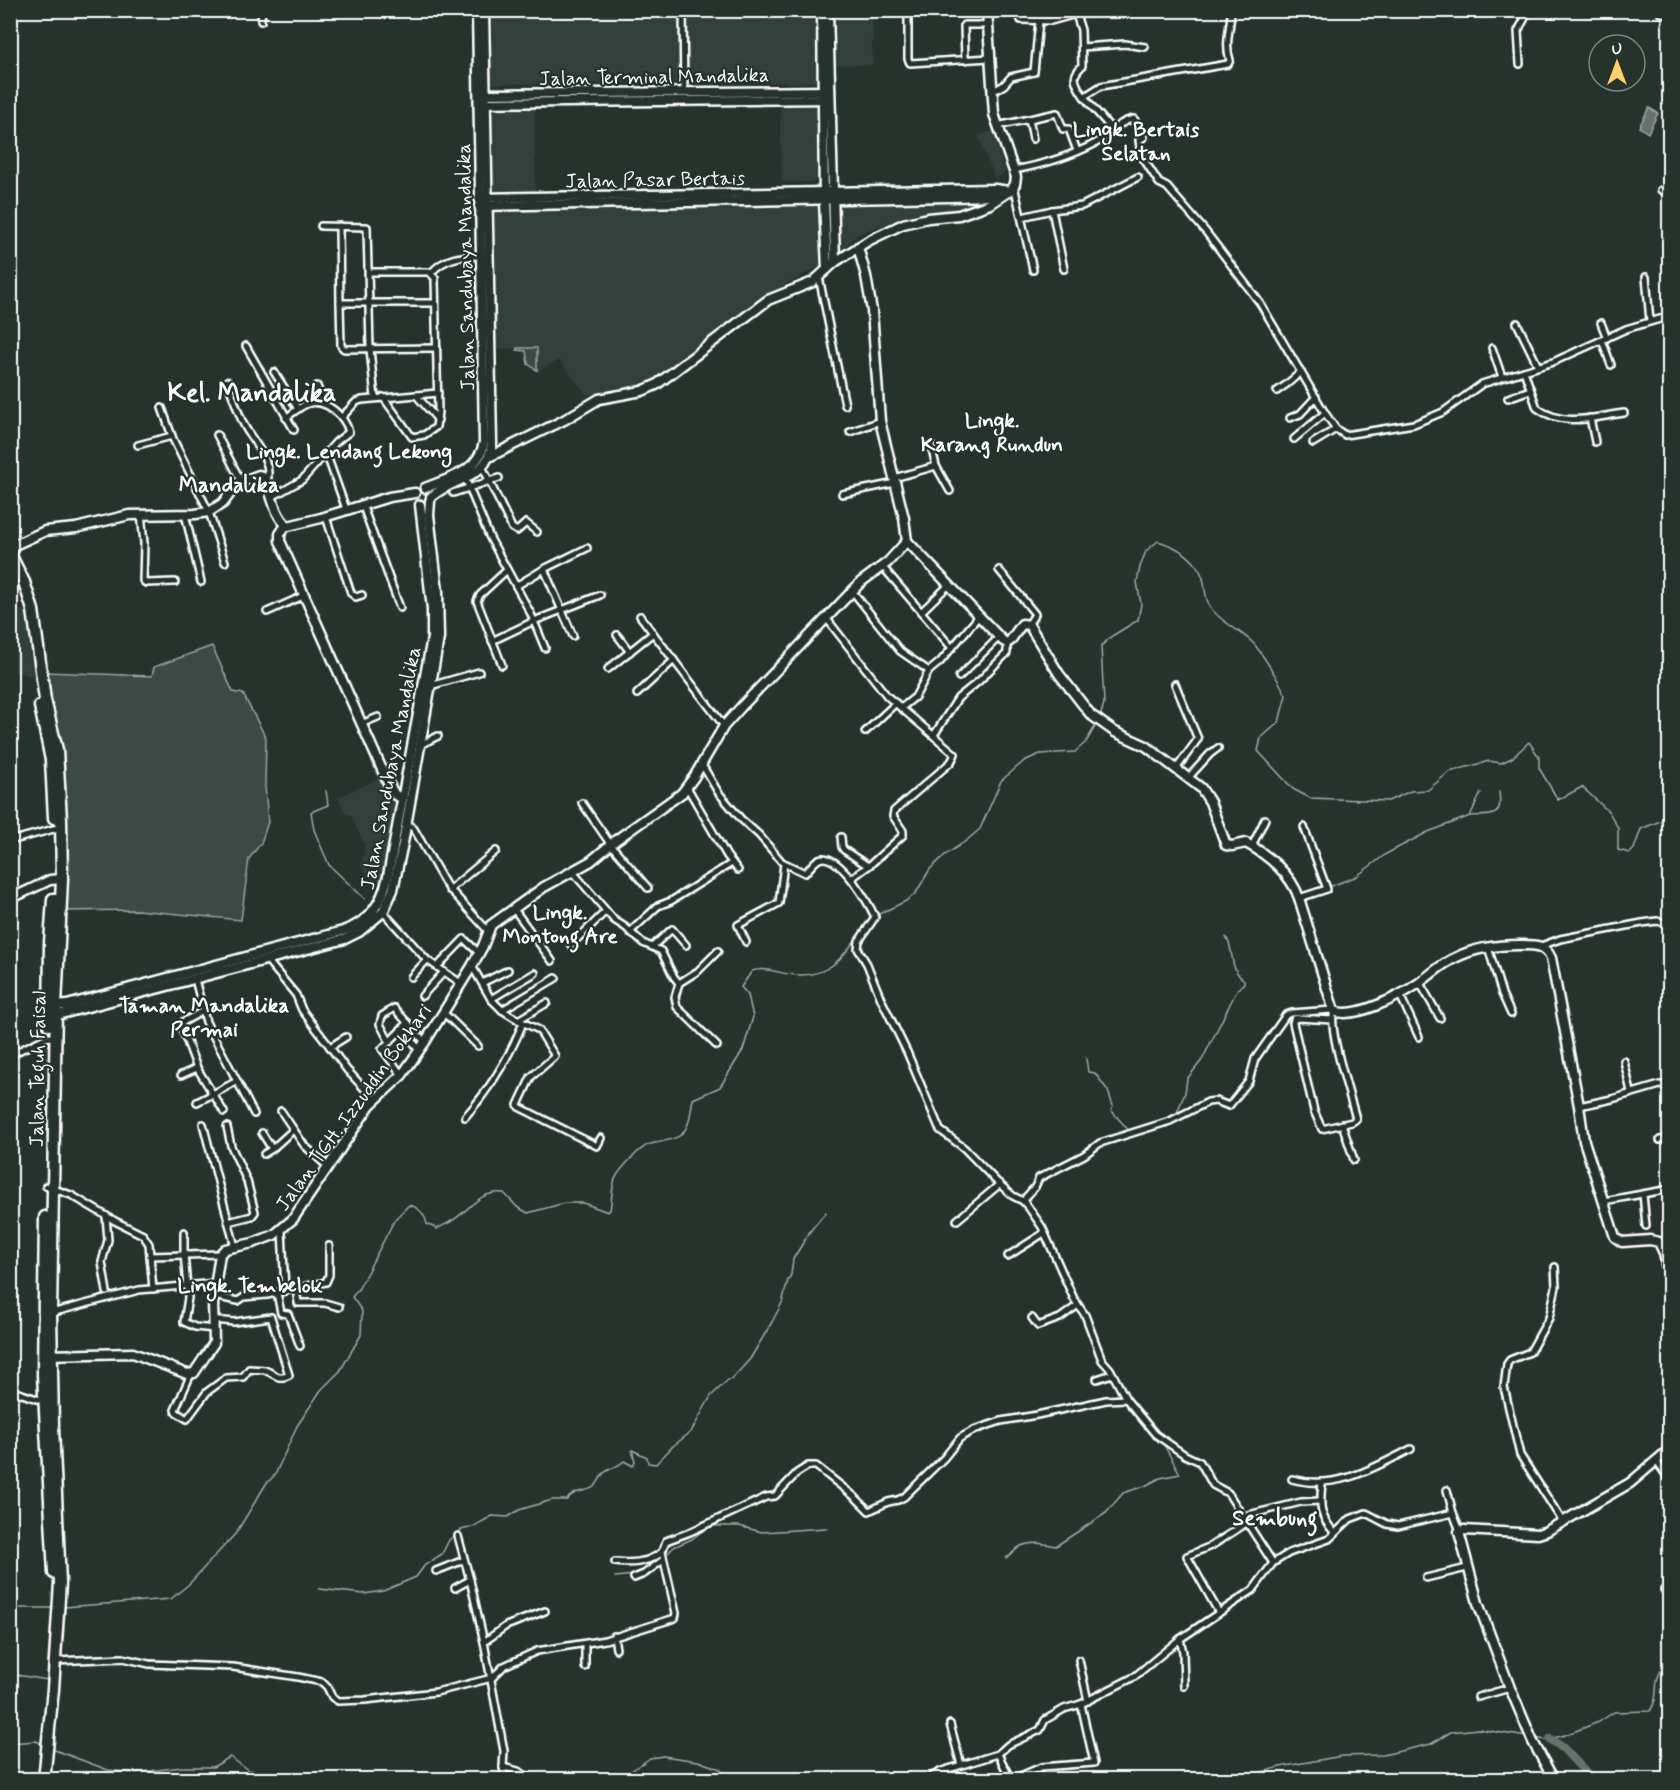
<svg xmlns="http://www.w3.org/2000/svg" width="1680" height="1790" font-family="Mynerve,sans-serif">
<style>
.built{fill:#333f3a}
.green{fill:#3e4944;stroke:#9ea4a2;stroke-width:1.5}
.water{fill:#67706c;stroke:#a4a9a7;stroke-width:1.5}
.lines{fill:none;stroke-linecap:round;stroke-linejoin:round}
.stream{stroke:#a4a9a7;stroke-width:1.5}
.river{stroke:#67706c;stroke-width:9}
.street-casing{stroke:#fff;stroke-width:10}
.secondary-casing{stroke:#fff;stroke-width:13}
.highway-casing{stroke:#fff;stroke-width:15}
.street{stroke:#26332d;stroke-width:5}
.secondary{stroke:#26332d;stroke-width:8}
.highway{stroke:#26332d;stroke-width:10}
.labels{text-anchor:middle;stroke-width:4.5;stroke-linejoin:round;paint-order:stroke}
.street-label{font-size:20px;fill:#fff;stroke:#26332d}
.neighbourhood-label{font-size:21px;font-weight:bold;fill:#fff;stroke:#26332d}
.quarter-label{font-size:22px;font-weight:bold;fill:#fff;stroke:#26332d}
.district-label{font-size:26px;font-weight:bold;fill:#fff;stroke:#26332d}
</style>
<rect width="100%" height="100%" fill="#26332d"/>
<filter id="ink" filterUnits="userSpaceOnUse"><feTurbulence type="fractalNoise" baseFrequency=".0167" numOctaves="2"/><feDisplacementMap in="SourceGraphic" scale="12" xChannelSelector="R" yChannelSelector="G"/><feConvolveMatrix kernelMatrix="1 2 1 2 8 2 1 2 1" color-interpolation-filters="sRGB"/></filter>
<g filter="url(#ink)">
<g class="built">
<polygon points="493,11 814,11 818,82 490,84"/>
<polygon points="834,11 872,11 872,65 835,65"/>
<polygon points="780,103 818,103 819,182 782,182"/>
<rect x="490" y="108" width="45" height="84"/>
<polygon points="993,131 1005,172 995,179 978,135"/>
<polygon points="983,197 949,213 915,213 858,234 838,253 838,205"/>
<polygon points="819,206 821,266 762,297 656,379 638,388 587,395 559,360 537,372 537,348 494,349 492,209"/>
<polygon points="11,610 25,610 33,676 11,672"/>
<polygon points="383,777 398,799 380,882 374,886 361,866 365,845 350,814 346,814 338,797"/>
</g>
<g class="green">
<polygon points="517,348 537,348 537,370 528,364 526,351 517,350"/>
<polygon points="212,646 233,692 243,694 266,738 265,786 268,822 261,843 249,859 241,920 137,910 63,911 61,756 45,672 152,676 154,667"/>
</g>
<polygon class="water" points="1649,108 1658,113 1648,133 1639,127"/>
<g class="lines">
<g class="stream">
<path d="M1100,718L1104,703L1101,646L1112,636L1138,620L1141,604L1137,582L1140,567L1146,551L1158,541C1178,547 1196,557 1203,578C1205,586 1205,597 1209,605C1216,619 1243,632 1254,644C1266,659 1277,678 1286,695L1279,722L1261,738L1258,751L1293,789L1310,798L1388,801L1411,791L1428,790L1449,772L1489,761L1501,763L1512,758L1529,742L1539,757V768L1558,800L1582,787L1609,812L1618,828V850L1630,853L1634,849L1641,829L1670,817"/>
<polyline points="326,791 328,805 311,812 314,830 329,865 365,899"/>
<path d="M1470,816C1492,815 1503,819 1499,792"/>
<polyline points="1329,887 1357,876 1386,854 1428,832 1470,816 1481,793"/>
<polyline points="877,915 906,901 916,893 930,869 945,855 966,841 980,829 1001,781 1024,761 1040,754 1075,752 1086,742 1096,725"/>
<polyline points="1086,1058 1088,1072 1095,1073 1108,1091 1113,1106 1111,1110 1130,1132"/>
<path d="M1176,1115L1185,1093L1187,1079L1202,1060L1237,990L1244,983V980C1228,969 1235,950 1226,937"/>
<polyline points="1156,1128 1167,1127 1174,1122"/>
<polyline points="1133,1135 1148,1130"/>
<polyline points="1114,1143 1126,1138"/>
<polyline points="665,1556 674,1547 692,1539 705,1529 714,1526 739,1526 762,1532 827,1528"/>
<path d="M1006,1558C1012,1555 1015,1549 1021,1546C1032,1541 1045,1544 1056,1546L1106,1513L1123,1493L1145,1486L1160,1478L1180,1474L1164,1445L1155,1439L1147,1429"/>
<polyline points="615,1577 635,1575"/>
<path d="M319,1589L364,1594L383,1591L416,1577L425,1565L442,1554L449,1540L461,1530L473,1527L492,1516L508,1517L519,1510L552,1500H567C574,1489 585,1493 594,1487C598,1484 600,1478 603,1474C609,1468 618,1467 624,1461L633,1466L635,1461L632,1450L647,1457L648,1463L656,1464L673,1446L691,1432L711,1396L728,1380L732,1379L750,1359L772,1322L782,1303L788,1280L791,1275L793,1259L811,1230L826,1212"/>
<path d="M64,1607L171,1599L189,1584L236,1533L266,1484L275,1475L297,1426L321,1390L340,1371L361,1335L362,1311L352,1297L359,1288L395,1219L409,1205C419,1207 425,1215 427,1224L437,1229C441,1226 445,1225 450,1222C470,1211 478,1190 504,1193L517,1207L528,1213L565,1203H583L608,1212L610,1210C612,1200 611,1190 615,1179C619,1170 642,1145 651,1144C659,1142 676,1140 682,1134C691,1124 690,1112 693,1099L720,1087L743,1050L753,1017L748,995L741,987L752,971C768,966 781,975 798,975C828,976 842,959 858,936C863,929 867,922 873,917"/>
<polyline points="10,1608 53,1608"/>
<polyline points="10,1674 48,1680"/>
<path d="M1535,1738L1546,1740L1565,1735L1599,1722L1614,1712L1650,1711C1663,1691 1647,1682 1670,1660"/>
<polyline points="10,1743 36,1741 42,1744"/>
<polyline points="52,1749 108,1770 133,1773 182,1767 213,1767 230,1757 248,1770 309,1780"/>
<polyline points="507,1777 513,1775 522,1776 525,1780"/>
<polyline points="497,1780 502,1778"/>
<polyline points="618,1780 650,1758 663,1756 698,1761 720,1769 727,1780"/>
<polyline points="1233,1780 1280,1767 1342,1756 1383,1755 1431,1744 1451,1732 1478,1729 1527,1737"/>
</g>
<polyline class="river" points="1550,1739 1563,1748 1593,1780"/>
<defs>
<g id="street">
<polyline points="683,10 684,93"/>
<polyline points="908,10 908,59 910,63 990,58"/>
<polyline points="1019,10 1021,20 1051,21 1076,14 1158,12"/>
<path d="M1075,11L1081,30L1082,66C1079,69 1075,73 1075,78C1077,94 1102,116 1111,129"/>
<polyline points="261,21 262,10"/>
<polyline points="1082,47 1125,44 1145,47"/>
<polyline points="965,60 964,25 988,25"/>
<polyline points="1520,64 1518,31 1525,18 1527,10"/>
<polyline points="992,92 1004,85 1011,77 1034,72 1039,21"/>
<path d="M1085,96L1101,86L1228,64L1230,60C1224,43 1231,28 1231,10"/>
<polyline points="1029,119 1033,139"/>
<polyline points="997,126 1057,113 1063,129 1069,129 1077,151"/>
<path d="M1014,170C1041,165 1071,156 1096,143C1110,135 1118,121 1134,119L1144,137L1139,140L1141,155L1159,183L1167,187L1206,232L1260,303L1325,413L1336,429L1345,435L1414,424L1443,412L1482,384L1553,362L1626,329L1670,316"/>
<polyline points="1014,185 1033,270"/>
<polyline points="1661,190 1670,195"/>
<polyline points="1052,210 1082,206 1138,177"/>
<polyline points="1022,217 1052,210 1064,269"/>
<polyline points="321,226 367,227 370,349 375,398"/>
<polyline points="339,226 340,303 435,303"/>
<polyline points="369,272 429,272 435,278 438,412 436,427 424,435 412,437 383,397"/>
<path d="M431,273C445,257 461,256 481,256"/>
<polyline points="819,277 845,405"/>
<polyline points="1646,277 1650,321"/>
<polyline points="340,303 341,346 344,349 437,348"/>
<polyline points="1517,323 1538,366"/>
<polyline points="1601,323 1607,338"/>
<polyline points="1602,340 1611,365"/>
<polyline points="246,346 294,430"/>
<polyline points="1492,348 1502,377"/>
<path d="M1524,371L1537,408C1564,428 1594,417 1624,413"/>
<polyline points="274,372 298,409"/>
<path d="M227,381C233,395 237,411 244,425C253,443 273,460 267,481"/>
<polyline points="317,386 324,404"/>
<polyline points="1277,391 1287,384 1301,372"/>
<polyline points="416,395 438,420"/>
<polyline points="1508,398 1530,390"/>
<polyline points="162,408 173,439 209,512 225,562"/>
<polyline points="343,416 356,402 362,400 438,393"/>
<polyline points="1290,418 1300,414 1316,397"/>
<polyline points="1590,418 1595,442"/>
<polyline points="850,432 880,421"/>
<polyline points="217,435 241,481"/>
<polyline points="1294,439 1325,413"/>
<polyline points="1313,443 1336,429"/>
<polyline points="138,445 172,436"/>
<polyline points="326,453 346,509"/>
<polyline points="936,466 950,491"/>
<polyline points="483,468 512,528 517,531 526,523 537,532"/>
<polyline points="465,478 490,538 531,614 545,648"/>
<polyline points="894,478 936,466 931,445"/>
<polyline points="453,493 499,478"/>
<polyline points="842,494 895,483"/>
<path d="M272,497L302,480L336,442L349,432C345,417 327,399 310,403C301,405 293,413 286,418"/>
<polyline points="362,504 400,608"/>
<polyline points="141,514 144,543 143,581 146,583 175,582"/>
<polyline points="185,514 201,582"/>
<polyline points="326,517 351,593 356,597 362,595"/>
<polyline points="882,566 952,648"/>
<polyline points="544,569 573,636"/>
<polyline points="999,570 1035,614 1028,625"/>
<polyline points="516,586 544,569 587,548"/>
<polyline points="853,592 900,651 929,671"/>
<polyline points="267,612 303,596"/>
<polyline points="921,612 949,585"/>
<polyline points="640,616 724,726"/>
<polyline points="827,619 887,696 955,754 951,762 894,811 893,816 903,831 903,835 871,864 852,878"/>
<polyline points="617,635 630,652"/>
<polyline points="492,641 534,621 600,595"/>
<polyline points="502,665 477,601 480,595 507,570"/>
<polyline points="608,669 653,633"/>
<polyline points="959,677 999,637"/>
<polyline points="1175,684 1198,739 1176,769"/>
<polyline points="430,686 479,672"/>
<polyline points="637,694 674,660"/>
<polyline points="901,708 915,697 929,671 940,662 979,616"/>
<polyline points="361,724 378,717"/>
<polyline points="865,732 896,703"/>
<polyline points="934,735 958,698 979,681 1007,653 1007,643"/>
<polyline points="420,745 438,736"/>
<path d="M701,763L718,792L741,819L759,835L782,862L805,873C810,869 815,858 823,858C842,858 868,902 875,917L859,941L858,949L867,964L881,999L907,1052L940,1130L964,1148L997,1182L1013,1196L1023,1201L1029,1208L1042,1227L1074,1299L1085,1315L1102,1360L1110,1369L1126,1399L1155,1434L1185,1455L1200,1462L1213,1485L1228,1493L1273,1563"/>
<polyline points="1188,778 1210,754 1218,748"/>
<polyline points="687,787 727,856 738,870"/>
<polyline points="582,803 611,845 648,888"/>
<polyline points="407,823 414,829 446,885 488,931"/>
<polyline points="841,837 842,847 844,850 868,866"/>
<polyline points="10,841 61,827"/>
<polyline points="1252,846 1265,819"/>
<polyline points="572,871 614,920 625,927 643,943 661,951 674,977 679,983 675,997 677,1007 717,1046"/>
<polyline points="449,890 496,851"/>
<polyline points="1299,898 1327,889 1304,827"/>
<polyline points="513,908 552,961"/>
<polyline points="383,912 427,960 462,984"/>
<polyline points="630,932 658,906 671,901 732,863"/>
<polyline points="746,942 738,925 779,903 784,864"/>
<polyline points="571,945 606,911"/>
<polyline points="653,946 672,929 686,945"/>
<polyline points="1541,946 1560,939 1642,923 1657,921 1670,924"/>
<polyline points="1488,947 1502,994 1511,1014"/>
<polyline points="267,960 296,995 302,1010 330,1047"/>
<polyline points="472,966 491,999 502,1010 518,1020 539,1030 555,1056 531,1077 518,1105 519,1107 597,1146 601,1138"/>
<polyline points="437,967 464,939 479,953"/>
<polyline points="411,977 427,960"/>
<polyline points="195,979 206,1022 237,1081"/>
<polyline points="482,983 508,970"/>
<polyline points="679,983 698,971 718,951"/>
<polyline points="1420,983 1440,1018"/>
<polyline points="1400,995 1419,1037"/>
<polyline points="422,996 443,973"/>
<polyline points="491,999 535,973"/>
<polyline points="502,1010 556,978"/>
<polyline points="203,1011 183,1022 181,1026 197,1068 213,1094 237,1081 254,1114"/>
<polyline points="444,1013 478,1046"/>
<polyline points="518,1020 547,1003"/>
<path d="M1332,1020L1299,1018L1294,1019L1293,1023L1314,1111L1322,1129L1352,1122L1356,1119C1351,1098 1327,1028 1334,1011"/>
<polyline points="401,1029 419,1049"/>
<polyline points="346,1037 330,1047 347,1070 375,1100"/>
<polyline points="389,1041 380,1024 382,1016 394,1008 425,1042"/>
<polyline points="10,1055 45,1038 56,1036"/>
<polyline points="1624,1061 1631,1092"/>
<polyline points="181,1075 197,1068"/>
<polyline points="402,1075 382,1049 408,1023"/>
<polyline points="197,1102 213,1094 224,1112"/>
<polyline points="1579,1106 1612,1099 1660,1085 1670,1087"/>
<polyline points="281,1111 304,1145 329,1168"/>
<path d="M465,1117C490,1089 509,1058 523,1023"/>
<polyline points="203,1124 235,1247"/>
<polyline points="1342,1124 1354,1160"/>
<polyline points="227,1127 231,1146 247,1181 255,1212 252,1216 228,1222"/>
<polyline points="262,1133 272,1149"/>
<polyline points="1660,1140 1670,1138"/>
<polyline points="264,1154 272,1149 293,1130"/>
<polyline points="46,1186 71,1195 115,1221 143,1235 149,1244 153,1289"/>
<polyline points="1643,1194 1646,1226"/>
<polyline points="1604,1201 1670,1189"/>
<polyline points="1024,1202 1026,1197 1035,1187 1039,1178 1084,1155 1100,1143 1170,1121 1208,1102 1216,1101 1229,1106 1249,1081 1255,1059 1286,1015 1292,1013 1332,1010"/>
<polyline points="106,1216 108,1240 102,1262 107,1292"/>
<polyline points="957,1220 1000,1184"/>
<polyline points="282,1230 285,1290"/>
<polyline points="184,1232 184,1254 188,1298 184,1322 195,1327 214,1329"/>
<polyline points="150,1256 220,1254"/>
<polyline points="1008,1256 1044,1233"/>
<polyline points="1555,1267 1556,1287 1549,1318 1530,1352 1510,1360 1507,1364 1504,1387 1520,1455 1563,1522"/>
<polyline points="296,1288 298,1303 325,1303 339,1307"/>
<polyline points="277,1293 281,1313 288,1314 300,1346"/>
<polyline points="213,1296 238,1301 244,1297 267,1295 326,1282 329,1275 329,1246"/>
<polyline points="51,1313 139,1290 216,1283"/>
<polyline points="1032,1318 1038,1326 1060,1318 1078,1305"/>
<path d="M191,1374L175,1410L176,1412L187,1419L207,1392L226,1378L243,1377L249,1369C254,1370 261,1369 265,1370C275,1374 278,1381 289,1375L271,1317L234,1322L214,1320"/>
<polyline points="1097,1379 1112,1374"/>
<polyline points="10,1390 46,1402"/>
<polyline points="1656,1461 1670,1480"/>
<path d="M1292,1479C1335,1491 1374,1468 1411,1449"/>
<path d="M1322,1482C1320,1505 1318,1515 1335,1533"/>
<polyline points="1447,1490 1453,1513"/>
<polyline points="1244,1516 1301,1502 1320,1501"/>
<polyline points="458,1536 470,1580 484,1642"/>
<path d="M615,1562C631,1564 649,1563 662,1552"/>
<polyline points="436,1571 464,1560"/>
<polyline points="634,1578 644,1574 663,1560"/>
<polyline points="1426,1578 1467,1568"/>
<polyline points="455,1588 470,1580"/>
<polyline points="1664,1590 1670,1588"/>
<polyline points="1219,1613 1187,1556 1211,1546 1248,1522"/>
<polyline points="614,1636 616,1649"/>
<polyline points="1180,1639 1183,1652 1184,1686"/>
<polyline points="585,1644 585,1667"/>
<polyline points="1079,1660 1088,1701"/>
<polyline points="55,1661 123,1658 149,1664 233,1667 298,1677 322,1682 327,1687 332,1697 338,1701 365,1700 436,1692 492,1678 504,1666 537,1651 605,1640 675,1618 676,1613 662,1552 666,1541 690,1532 766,1497 775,1496 797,1473 808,1466 816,1466 855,1497 869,1511 888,1502 898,1500 904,1497 944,1458 960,1438 974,1430 1001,1421 1037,1415 1106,1400 1126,1399"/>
<polyline points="1478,1697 1510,1688"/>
<polyline points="950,1724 961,1765"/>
<polyline points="998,1754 1008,1745 1040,1730 1045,1720 1064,1709 1081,1704"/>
<polyline points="503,1767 518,1771 534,1780"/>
<polyline points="505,1780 503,1767 504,1751 484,1642 506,1626 545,1611"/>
<polyline points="925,1780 942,1771 998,1754 1011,1780"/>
<polyline points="1011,1780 1041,1767 1094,1763 1081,1704 1134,1677 1180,1639 1253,1590 1273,1563 1289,1553 1329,1539 1350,1519 1366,1513 1387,1524 1398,1526 1453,1513 1460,1531"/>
</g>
<g id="secondary">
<polyline points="822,10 824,201 827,269"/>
<polyline points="828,10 835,262"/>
<polyline points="481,94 830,91"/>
<polyline points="481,103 830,99"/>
<polyline points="479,198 995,189 1009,191"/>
<polyline points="479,206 1001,196"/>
<polyline points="491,456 564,420 599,399 642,391 656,385 768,300 813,282 835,262 868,241 903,224 928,218 959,215 990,204 1011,190 1015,184 1016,177 994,114 987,10"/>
<path d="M425,488C450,478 479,472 484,442L477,10"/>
<path d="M431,497C455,476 488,480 492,443L484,10"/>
<polyline points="286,525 280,534 280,541 388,783 395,795 402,798"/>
<path d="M907,541L1003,641L1007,643L1010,641L1022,624L1029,625L1059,674L1091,715L1115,732L1146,746L1201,788L1210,802L1226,845L1232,846L1246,843C1268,855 1291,874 1299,898L1334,1011C1355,1020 1402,995 1419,983C1432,974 1442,963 1457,957C1477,947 1498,945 1520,945C1534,945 1545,944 1551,958L1579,1106L1584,1141L1615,1237L1622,1242L1650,1240L1659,1242L1664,1253L1670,1285"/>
<path d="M10,547L45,531L76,528L129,515L195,514L209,512L223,503L238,483L259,475L266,479C271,493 275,517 288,526L321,518L389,497L415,493"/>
<polyline points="10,899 50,880 62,879"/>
<path d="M52,1006L67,1005L343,931C370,922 382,903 388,876L432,638V609L420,505"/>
<polyline points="50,1017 345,939 359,932 383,912 393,890 403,843 439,638 438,591 429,515 430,501"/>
<polyline points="47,1355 133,1353 187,1374 194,1373 214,1343 213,1300 220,1254 225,1249 253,1243 274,1235 293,1219 370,1105 402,1075 425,1042 472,966 483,946 491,925 544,887 591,861 616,840 682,793 694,777 724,726 742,706 861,582 888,562 907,541 904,518 880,421 872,311 866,276 858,247"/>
<polyline points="1554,1780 1533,1742 1510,1688 1478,1603 1459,1532 1464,1530 1538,1534 1547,1531 1630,1483 1670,1449"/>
</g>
<g id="highway">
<polyline points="1661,10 1670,12"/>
<polyline points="10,554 24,582 33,610 45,700 57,750 61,820 62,879 56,1006 51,1313 53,1427 60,1583 53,1689 44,1780"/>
<polyline points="40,706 51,760 54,818"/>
<polyline points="49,1025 50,943 53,899"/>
<polyline points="45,1217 43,1375 54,1573"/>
</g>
</defs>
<use href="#street" class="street-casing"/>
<use href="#secondary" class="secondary-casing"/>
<use href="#highway" class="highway-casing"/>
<use href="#street" class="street"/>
<use href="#secondary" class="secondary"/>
<use href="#highway" class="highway"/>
</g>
</g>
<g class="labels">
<g class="street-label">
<text transform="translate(654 76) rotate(-1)" y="7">Jalan Terminal Mandalika</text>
<text transform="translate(655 179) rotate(-1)" y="7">Jalan Pasar Bertais</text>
<text transform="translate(465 267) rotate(-91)" y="7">Jalan Sandubaya Mandalika</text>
<text transform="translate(390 768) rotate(-79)" y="7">Jalan Sandubaya Mandalika</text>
<text transform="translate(37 1069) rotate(-89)" y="7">Jalan Teguh Faisal</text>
<text transform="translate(353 1107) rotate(-54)" y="7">Jalan TGH. Izzuddin Bokhari</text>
</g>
<g class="neighbourhood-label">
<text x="1136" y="136">Lingk. Bertais<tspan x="1136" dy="24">Selatan</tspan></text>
<text x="992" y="427">Lingk.<tspan x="992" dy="24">Karang Rundun</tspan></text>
<text x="349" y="458">Lingk. Lendang Lekong</text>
<text x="560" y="919">Lingk.<tspan x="560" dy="24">Montong Are</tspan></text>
<text x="204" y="1012">Taman Mandalika<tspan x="204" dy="24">Permai</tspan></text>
<text x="250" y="1292">Lingk. Tembelok</text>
</g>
<g class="quarter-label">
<text x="229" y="492">Mandalika</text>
<text x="1275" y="1525">Sembung</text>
</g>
<g class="district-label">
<text x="252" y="401">Kel. Mandalika</text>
</g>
</g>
<rect width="1680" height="1790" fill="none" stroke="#26332d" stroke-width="36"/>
<rect x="18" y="18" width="1644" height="1754" fill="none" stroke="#fff" stroke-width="2" filter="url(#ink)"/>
<g transform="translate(1617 63)"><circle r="28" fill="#26332d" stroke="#7d8581" stroke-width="1.5"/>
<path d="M0-4.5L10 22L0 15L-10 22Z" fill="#ffd166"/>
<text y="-9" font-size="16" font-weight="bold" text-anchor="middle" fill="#ffffff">U</text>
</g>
</svg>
